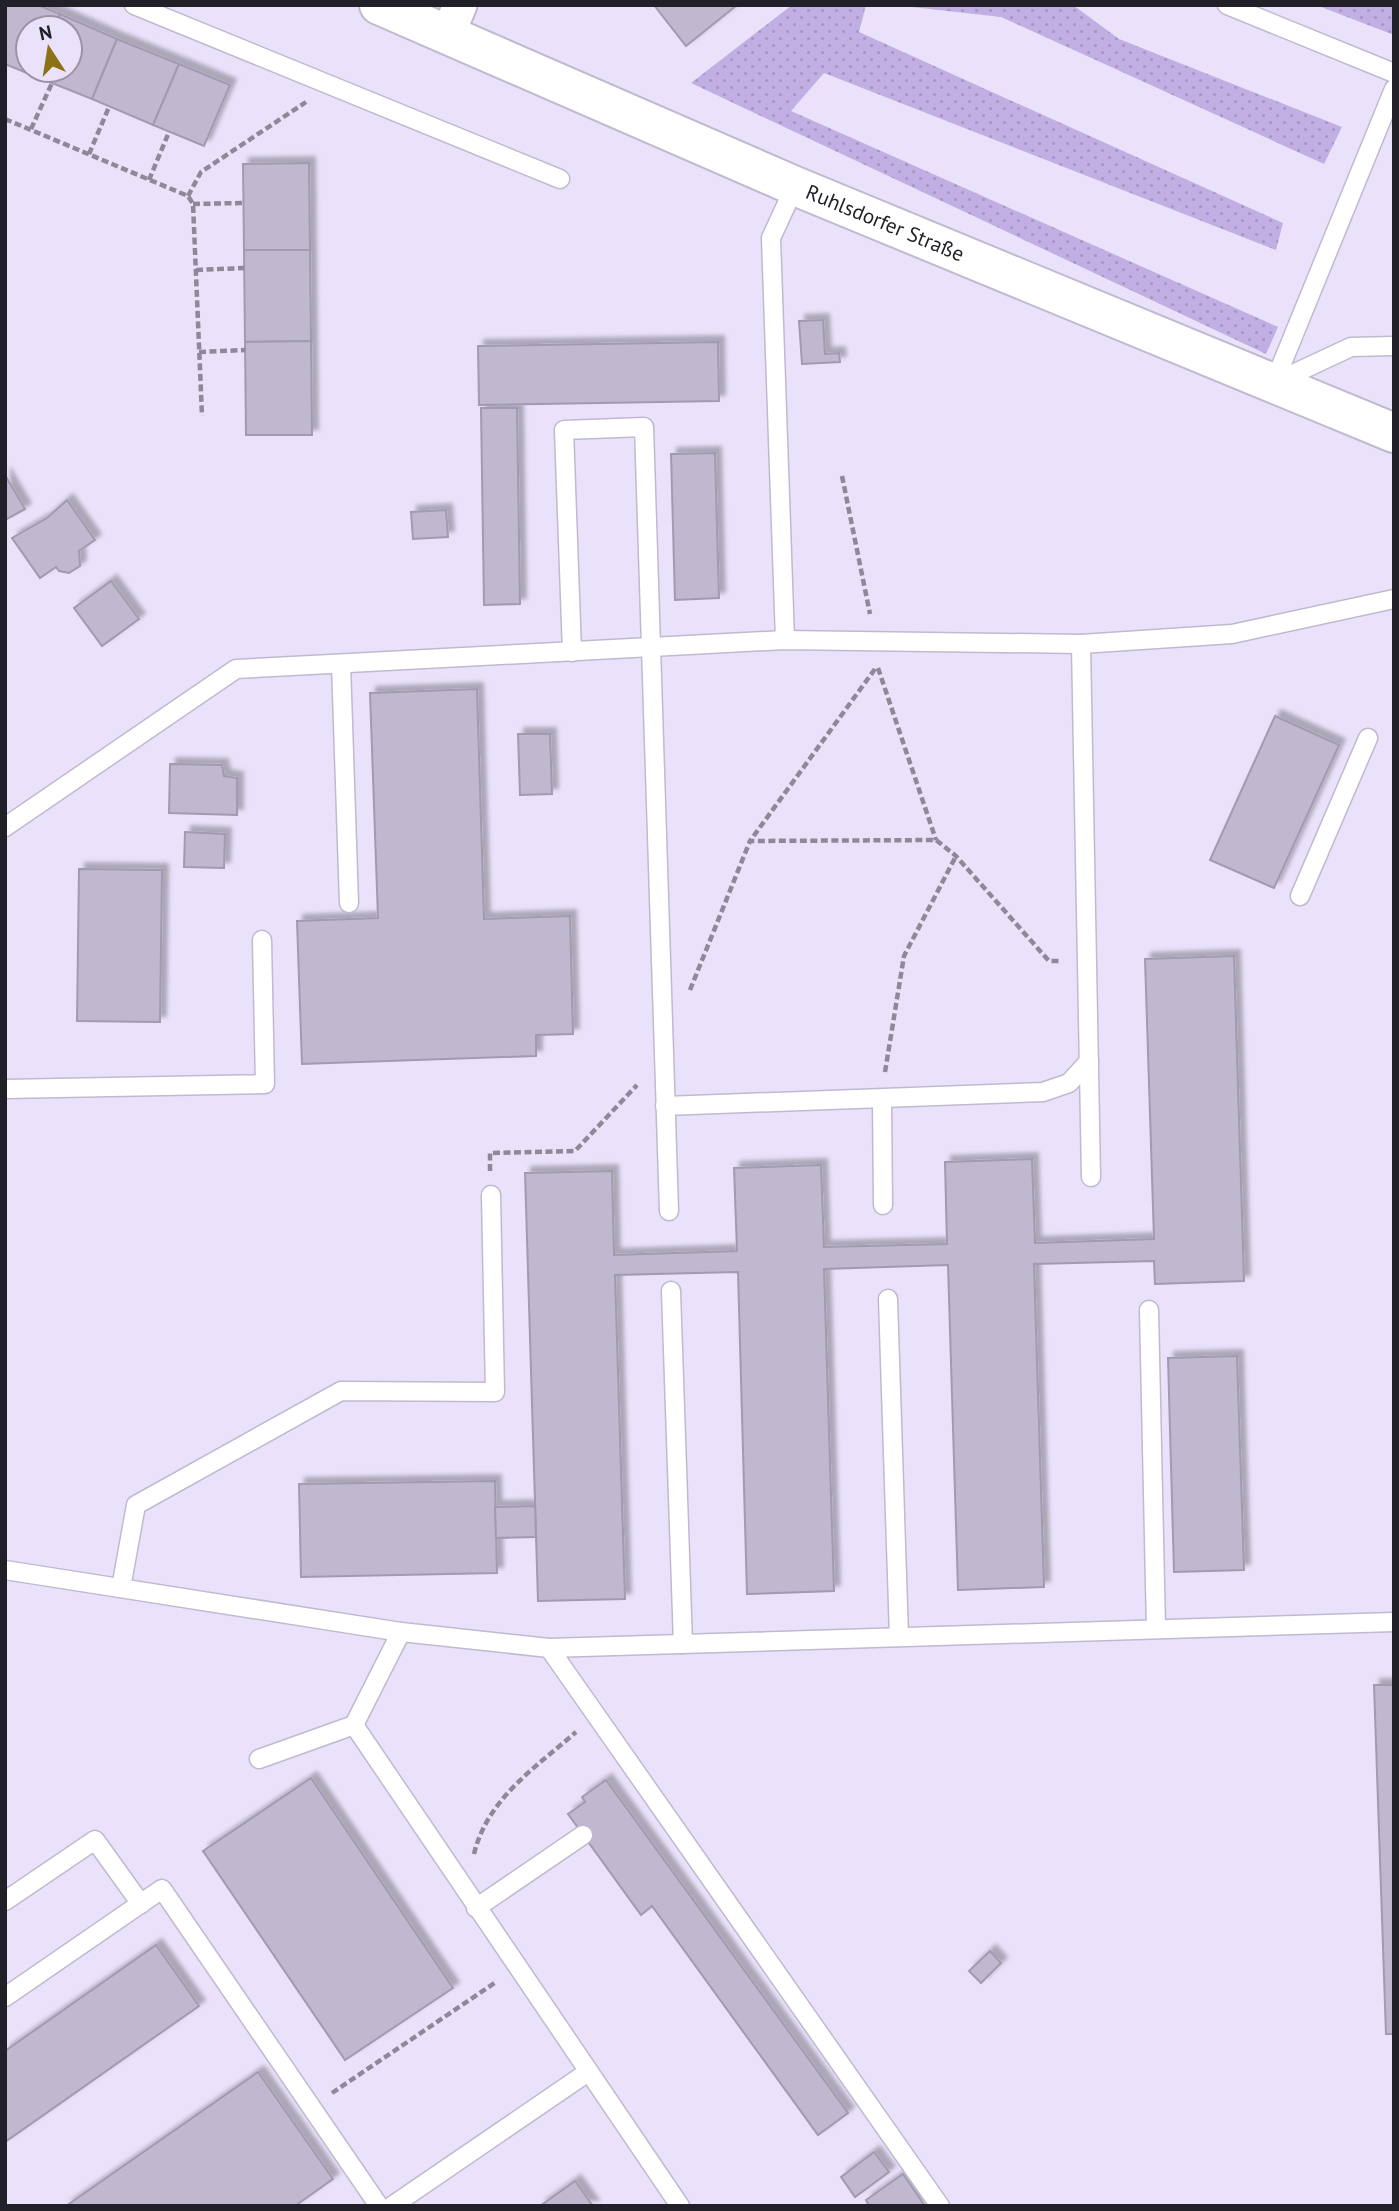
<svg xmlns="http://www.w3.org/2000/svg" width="1399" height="2211" viewBox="0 0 1399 2211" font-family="'PT Sans',sans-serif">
<defs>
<pattern id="grass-dots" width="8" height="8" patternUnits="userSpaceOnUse" patternTransform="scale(1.75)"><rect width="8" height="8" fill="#c1afe4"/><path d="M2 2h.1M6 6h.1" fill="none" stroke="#a696c4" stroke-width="1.8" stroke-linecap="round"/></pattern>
<filter id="shadow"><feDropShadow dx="6" dy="-6" stdDeviation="2" flood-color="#0004"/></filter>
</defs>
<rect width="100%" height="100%" fill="#eae2fa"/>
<g fill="url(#grass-dots)">
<path d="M792,5H866L859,32L1283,223L1276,250L824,73L791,111L1278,327L1266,354L691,83Z"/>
<path d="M894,5H1073L1119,39L1342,127L1324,164L1001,17Z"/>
<path d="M1316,5H1394V35Z"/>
</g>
<g fill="#bfb8ce" stroke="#a19ab0" stroke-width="2" filter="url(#shadow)">
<path d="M5,5H38L60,14L54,28H28V70H37L34,76L5,64Z"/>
<path d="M654,5H737L686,46Z"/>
<path d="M60,14L117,39L92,99L34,76L37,70H70V28H54Z"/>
<path d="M117,39L179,64L153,125L92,99Z"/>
<path d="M179,64L230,85L204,146L153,125Z"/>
<path d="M309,163L310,250H244L243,164Z"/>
<path d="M244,250H310L311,341L245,342Z"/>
<path d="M823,320L825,354L839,353L840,362L802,364L799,321Z"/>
<path d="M311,341L312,435H246L245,342Z"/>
<path d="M718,342L719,401L479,405L478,346Z"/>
<path d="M481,408H517L520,604L484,605Z"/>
<path d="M715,453L719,598L675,600L671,454Z"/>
<path d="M5,475L25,509L5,520Z"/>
<path d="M67,500L95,540L79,551L80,566L69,573L59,571L56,567L40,578L12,538L47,518Z"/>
<path d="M446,510L448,537L413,539L411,512Z"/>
<path d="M111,581L139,619L102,646L74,608Z"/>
<path d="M477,689L484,919L570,916L573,1034L536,1035V1056L302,1064L297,921L378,918L370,693Z"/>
<path d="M1275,716L1339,745L1274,888L1210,860Z"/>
<path d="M518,734H550L552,794L520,795Z"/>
<path d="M170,764L222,765L224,776L237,778V815L169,813Z"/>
<path d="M185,832L225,834L224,868L184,867Z"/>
<path d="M79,869L162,870L160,1022L77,1021Z"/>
<path d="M1234,956L1244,1281L1155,1284L1154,1261L1034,1264L1044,1587L958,1590L948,1265L824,1269L834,1591L747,1594L738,1272L615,1275L625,1599L538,1601L525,1173L612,1171L614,1255L737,1251L734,1168L821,1165L824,1247L947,1244L945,1162L1032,1159L1035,1243L1154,1239L1145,959Z"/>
<path d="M1237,1356L1244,1570L1174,1572L1168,1358Z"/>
<path d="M495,1481L497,1573L301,1577L299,1484Z"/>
<path d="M535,1506L536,1537L496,1538L495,1507Z"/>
<path d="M1374,1685H1394V2034H1386Z"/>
<path d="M311,1778L453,1988L345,2060L203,1851Z"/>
<path d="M606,1780L848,2113L818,2135L652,1906L641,1915L568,1814L585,1802L582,1797Z"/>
<path d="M156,1945L199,2006L5,2142V2051Z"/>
<path d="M990,1951L1001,1963L981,1983L969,1971Z"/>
<path d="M258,2072L333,2179L295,2206H66Z"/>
<path d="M874,2152L889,2172L855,2197L841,2177Z"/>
<path d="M903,2174L925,2206H869L866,2200Z"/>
<path d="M575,2181L593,2206H540Z"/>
</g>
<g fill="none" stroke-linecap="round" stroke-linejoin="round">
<g stroke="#c1b9d0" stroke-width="21">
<g id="lane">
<path d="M134,5L560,179"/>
<path d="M1227,5L1394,73"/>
<path d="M1276,382L1351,347L1394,346"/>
<path d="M1274,383L1394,89"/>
<path d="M785,640L771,238L795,186"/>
<path d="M1081,644L1091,1177"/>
<path d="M572,652L564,430L644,427L669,1211"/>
<path d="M341,664L349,903"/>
<path d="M5,827L236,669L785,640L1081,644L1232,634L1394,599"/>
<path d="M1300,896L1368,738"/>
<path d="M5,1089L265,1084L262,940"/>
<path d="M882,1099L883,1205"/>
<path d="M665,1106L1043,1092L1069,1083L1089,1061"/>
<path d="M671,1291L683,1644"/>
<path d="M888,1299L899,1637"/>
<path d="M1149,1310L1156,1629"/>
<path d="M5,1570L401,1632L549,1648L1394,1622"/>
<path d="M121,1588L136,1505L341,1391L495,1392L491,1195"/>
<path d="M549,1648L940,2206"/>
<path d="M354,1725L680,2206"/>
<path d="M259,1759L354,1725L401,1632"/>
<path d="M5,1901L95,1840L141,1904"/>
<path d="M476,1908L583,1835"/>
<path d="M5,1997L162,1889L379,2206"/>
<path d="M392,2206L588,2072"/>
</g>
</g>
<g stroke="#c1b9d0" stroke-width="37">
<path id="street" d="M448,34L460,5"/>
</g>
<g stroke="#c1b9d0" stroke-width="42">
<g id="secondary">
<path id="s1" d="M379,5L795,186L1394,433"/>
</g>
</g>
<g stroke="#8e8899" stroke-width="4.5" stroke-dasharray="7 3.5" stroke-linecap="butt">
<path d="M5,119L188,196L193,204L202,416"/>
<path d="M31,129L52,83"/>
<path d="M89,154L109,107"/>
<path d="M149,180L169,132"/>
<path d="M188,196L201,172L306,102"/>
<path d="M193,204L243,203"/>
<path d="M196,270L244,268"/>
<path d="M199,352L245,350"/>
<path d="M842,476L870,614"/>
<path d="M878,668L936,840"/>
<path d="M875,669L750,841L936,840L956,856L1049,961H1060"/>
<path d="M690,990L750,841"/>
<path d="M885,1072L904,956L956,856"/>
<path d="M490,1171V1153L575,1151L637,1085"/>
<path d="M474,1854C487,1799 536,1767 576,1732"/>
<path d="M332,2093L496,1982"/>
</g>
<use href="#lane" stroke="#fff" stroke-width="18"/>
<use href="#street" stroke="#fff" stroke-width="33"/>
<use href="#secondary" stroke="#fff" stroke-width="38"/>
</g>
<g text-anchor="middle" stroke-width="5" stroke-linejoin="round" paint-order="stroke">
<g font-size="21" fill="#211f27" stroke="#eae2fa">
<text dy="7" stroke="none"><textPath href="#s1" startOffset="551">Ruhlsdorfer Straße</textPath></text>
</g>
</g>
<rect width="1399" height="2211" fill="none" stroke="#211f27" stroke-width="14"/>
<g transform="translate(49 49) rotate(348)"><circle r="33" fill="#eae2fa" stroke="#9a94a6" stroke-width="2"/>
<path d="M0-5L12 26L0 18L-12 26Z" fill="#8d7115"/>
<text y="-10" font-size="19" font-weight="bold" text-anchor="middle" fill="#211f27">N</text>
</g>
</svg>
